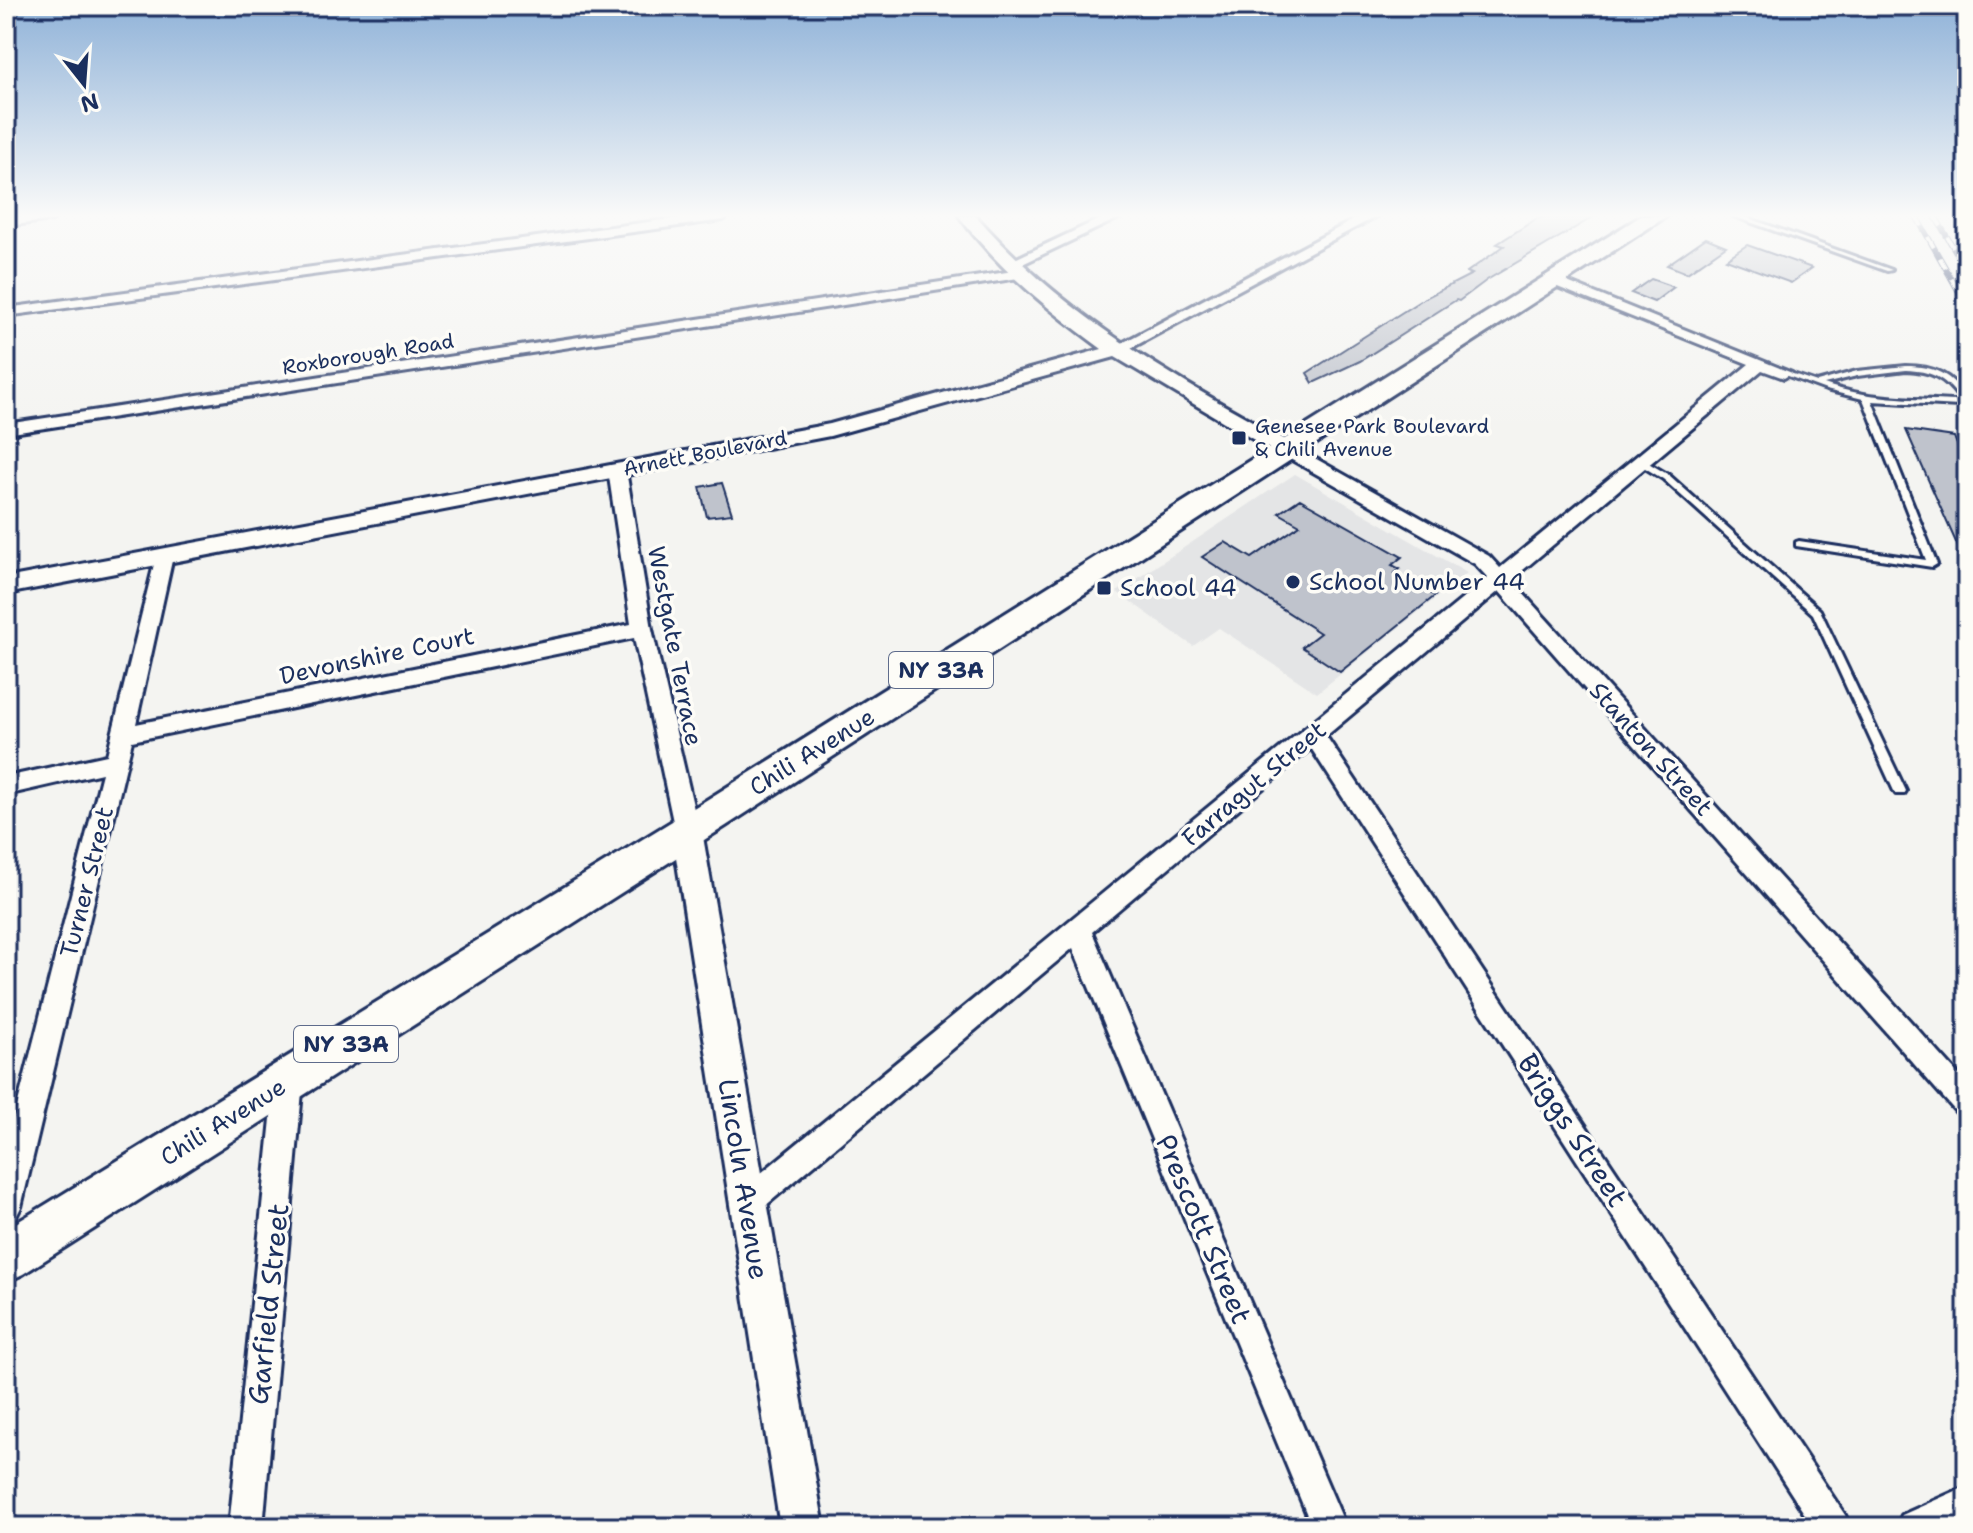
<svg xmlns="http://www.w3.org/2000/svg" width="1973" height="1533" viewBox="0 0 1973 1533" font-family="'Shantell Sans',sans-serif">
<rect width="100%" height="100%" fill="#f4f4f1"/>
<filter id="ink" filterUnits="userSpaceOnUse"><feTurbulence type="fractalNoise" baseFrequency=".0125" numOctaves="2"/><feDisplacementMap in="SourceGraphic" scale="16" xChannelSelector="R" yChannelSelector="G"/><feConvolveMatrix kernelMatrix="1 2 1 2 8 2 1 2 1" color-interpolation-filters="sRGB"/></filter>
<g filter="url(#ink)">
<path fill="#e4e5e6" d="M1295,474L1467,573L1317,693L1219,628L1193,646L1117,592Z"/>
<g fill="#bfc3cc" stroke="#1b2f5e" stroke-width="2">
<path d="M1546,216H1595L1487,280L1459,301L1456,300L1360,361L1313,383L1307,373L1423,299L1472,274L1467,272L1504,246L1497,244L1536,219Z"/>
<path d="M1706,238L1726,246L1687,273L1667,265Z"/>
<path d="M1747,245L1812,268L1791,283L1726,259Z"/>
<path d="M1651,279L1674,287L1654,302L1631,293Z"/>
<path d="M1906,430L1954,437L1958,447L1967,448V567Z"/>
<path d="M722,483L732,514L707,517L700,487Z"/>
<path d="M1300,499L1402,557L1392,565L1400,569L1395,573L1435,596L1340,672L1302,647L1320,633L1202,557L1225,542L1252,558L1300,525L1279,513Z"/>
</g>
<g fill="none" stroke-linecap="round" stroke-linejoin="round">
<g stroke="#1b2f5e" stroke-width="6">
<g id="service">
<path d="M1733,216H1743L1892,270L1887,271Z"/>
<path d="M1906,366C1934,366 1951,374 1967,398L1962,406H1959L1872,401L1937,564L1932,567L1796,546V542L1799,541L1926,560L1863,399L1826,390L1780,373L1784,371L1817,382L1857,371ZM1906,370C1930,371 1945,377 1959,398L1957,401C1911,399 1868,399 1824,384L1857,376Z"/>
<path d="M1640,458L1669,475L1820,610L1906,791L1904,794H1896L1894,791L1813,614L1663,479L1637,463L1636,461Z"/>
</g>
</g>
<g stroke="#1b2f5e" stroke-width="6">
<g id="minor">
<path d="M21,216H58L52,220L6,226V218Z"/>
<path d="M693,216H729L723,220L6,316V308Z"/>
<path d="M1106,216H1123L1014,268L1002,265Z"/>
<path d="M1361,216H1377L1120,354H1110L1107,351Z"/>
<path d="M1020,270L1025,271V277L6,434V424Z"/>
<path d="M1555,277L1792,373L1784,378L1762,370L1511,580L1967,1084V1117L1957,1113L1499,591L1326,736L1845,1515L1850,1527H1813L1311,748L1092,932L1346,1527H1312L1073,948L758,1212L748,1217L738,1212L733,1202L738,1192L1488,578L1475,564L1283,455L1281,451L1283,447H1295L1489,556L1500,568L1749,364L1550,284V278Z"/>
<path d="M617,465L626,470L652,629L699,831L695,838L687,840L679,838L675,831L634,638L132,741L21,1207L16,1217L6,1222V1150L102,773L6,795V777L107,755L157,552H171L173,556L136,724L631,624L608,470Z"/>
<path d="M289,1067L299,1071L303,1080L263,1527H229L275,1080L279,1071Z"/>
<path d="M1967,1486V1521L1953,1527H1897L1902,1515Z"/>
</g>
</g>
<g stroke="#1b2f5e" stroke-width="6">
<g id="tertiary">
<path d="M959,216H976C1067,319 1178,380 1297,446L1300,451L1297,456H1281L1115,357L830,436L6,594V578L830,424L1102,349C1049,310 998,269 959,216Z"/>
<path d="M687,819L697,823L702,831L824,1527H780L672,831L677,823Z"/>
</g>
</g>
<g stroke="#1b2f5e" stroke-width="6">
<path id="primary" d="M1641,216H1667L726,826L23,1274L6,1282V1229L700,804Z"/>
</g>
<use href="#service" fill="#fdfcf7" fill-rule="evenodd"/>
<use href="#minor" fill="#fdfcf7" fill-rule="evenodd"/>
<use href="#tertiary" fill="#fdfcf7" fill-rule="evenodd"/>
<use href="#primary" fill="#fdfcf7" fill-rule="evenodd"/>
<g stroke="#1b2f5e" stroke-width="6">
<g id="rail">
<path d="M1916,216L1967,306"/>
<path d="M1935,216L1967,271"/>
</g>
</g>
<use href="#rail" stroke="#fdfcf7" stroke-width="4" stroke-dasharray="12" stroke-linecap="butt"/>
</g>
</g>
<linearGradient id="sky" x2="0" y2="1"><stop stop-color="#8fb2d8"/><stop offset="0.5" stop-color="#fafaf9"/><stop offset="1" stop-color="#fafaf9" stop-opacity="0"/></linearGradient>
<rect width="1973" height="431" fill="url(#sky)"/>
<g fill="#1b2f5e" stroke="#fdfcf7" stroke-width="3">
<rect x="1231" y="430" width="16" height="16" rx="4"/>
<circle cx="1293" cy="582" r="8"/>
<rect x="1096" y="580" width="16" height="16" rx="4"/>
</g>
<g text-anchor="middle" stroke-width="7" stroke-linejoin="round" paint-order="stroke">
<g font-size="20" fill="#1b2f5e" stroke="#fdfcf7">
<text transform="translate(368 354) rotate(-9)" y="7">Roxborough Road</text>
<text transform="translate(705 453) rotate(-11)" y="7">Arnett Boulevard</text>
</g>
<g font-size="20" fill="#1b2f5e" stroke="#fdfcf7" text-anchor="start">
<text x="1255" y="433">Genesee Park Boulevard<tspan x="1255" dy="23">&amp; Chili Avenue</tspan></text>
</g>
<g fill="#fdfcf7" stroke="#5f6c8c" stroke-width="2">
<rect x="889" y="652" width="104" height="36" rx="6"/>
<rect x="294" y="1026" width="104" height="36" rx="6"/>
</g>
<g font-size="22" font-weight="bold" fill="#1b2f5e">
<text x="941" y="678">NY 33A</text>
<text x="346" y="1052">NY 33A</text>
</g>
<g font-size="24" fill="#1b2f5e" stroke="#fdfcf7" text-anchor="start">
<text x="1309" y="590">School Number 44</text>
<text x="1120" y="596">School 44</text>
</g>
<g font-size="24" fill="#1b2f5e" stroke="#fdfcf7">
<text transform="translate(675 646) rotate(79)" y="8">Westgate Terrace</text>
<text transform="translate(377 656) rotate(-12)" y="8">Devonshire Court</text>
<text transform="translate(1651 749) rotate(48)" y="8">Stanton Street</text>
<text transform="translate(812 752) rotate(-32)" y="8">Chili Avenue</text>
<text transform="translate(1254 784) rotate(-40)" y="8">Farragut Street</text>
<text transform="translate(87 882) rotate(-76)" y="8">Turner Street</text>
<text transform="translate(223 1122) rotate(-32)" y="8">Chili Avenue</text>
</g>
<g font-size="28" fill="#1b2f5e" stroke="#fdfcf7">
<text transform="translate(1573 1130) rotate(57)" y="10">Briggs Street</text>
<text transform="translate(744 1179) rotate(81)" y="10">Lincoln Avenue</text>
<text transform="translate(1204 1229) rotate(67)" y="10">Prescott Street</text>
<text transform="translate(268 1304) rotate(-84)" y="10">Garfield Street</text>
</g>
</g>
<rect width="1973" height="1533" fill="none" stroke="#fdfcf7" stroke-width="32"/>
<rect x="16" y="16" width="1941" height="1501" fill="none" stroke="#1b2f5e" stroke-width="3" filter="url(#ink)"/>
<g transform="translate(84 84) rotate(163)" stroke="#fdfcf7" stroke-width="6" paint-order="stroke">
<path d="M0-6L14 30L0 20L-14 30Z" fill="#1b2f5e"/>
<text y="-12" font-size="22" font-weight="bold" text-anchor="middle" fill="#1b2f5e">N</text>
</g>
</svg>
